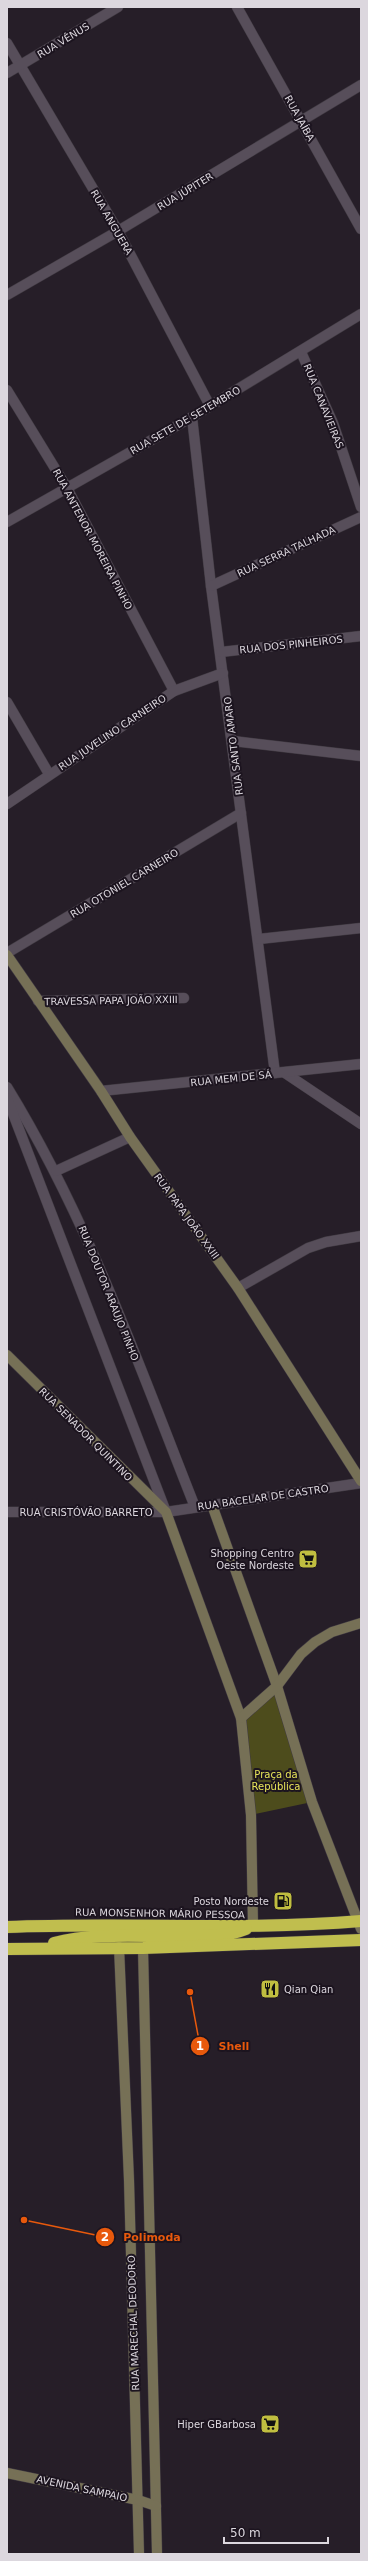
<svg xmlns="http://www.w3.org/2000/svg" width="368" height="2561" viewBox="0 0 368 2561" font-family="'DejaVu Sans',sans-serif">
<rect width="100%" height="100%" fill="#261e28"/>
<path fill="#4d4c1c" d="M277,1686L312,1802L251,1815L241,1718Z"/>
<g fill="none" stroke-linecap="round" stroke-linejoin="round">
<g stroke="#403a42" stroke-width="11">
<g id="street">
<path d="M237,7L361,229"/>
<path d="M7,43L118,231L210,406"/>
<path d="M7,73L118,7"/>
<path d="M7,295L118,231L361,85"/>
<path d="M301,352L333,423L361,507"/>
<path d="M7,390L67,488L174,691"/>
<path d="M192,417L211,586L275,1073"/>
<path d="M7,522L192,417L361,314"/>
<path d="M211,586L361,517"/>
<path d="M221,652L361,636"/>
<path d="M7,702L49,774"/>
<path d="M233,741L361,756"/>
<path d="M7,804L174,691L223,673"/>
<path d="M259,939L361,928"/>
<path d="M7,953L241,813"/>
<path d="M38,1001L184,998"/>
<path d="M285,1073L361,1124"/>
<path d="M7,1087C88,1219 138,1363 195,1507"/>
<path d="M101,1091L361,1064"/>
<path d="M7,1098L166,1512"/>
<path d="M56,1171L130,1137"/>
<path d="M238,1288L308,1248L326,1242L361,1236"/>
<path d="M7,1512H166L361,1483"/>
</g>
</g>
<g stroke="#403a42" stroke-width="11">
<g id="secondary">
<path d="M7,955L101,1091L130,1137L238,1288L361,1481"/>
<path d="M7,1355L166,1512L241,1718L251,1815L253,1926"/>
<path d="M212,1505L277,1686L312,1802L361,1929"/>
<path d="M241,1718L277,1686L301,1654L315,1642L332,1632L361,1623"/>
<path d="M119,1947L129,2180L139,2554"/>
<path d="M143,1948L157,2554"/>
<path d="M7,2473L138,2500L156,2506"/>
</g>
</g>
<g stroke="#403a42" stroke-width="13">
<g id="highway">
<path d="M7,1927C125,1922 243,1931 361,1921"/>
<path d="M54,1943C95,1932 142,1937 185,1936C206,1936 226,1937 246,1929"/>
<path d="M7,1949L143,1948L361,1940"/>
</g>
</g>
<use href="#street" stroke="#574e5a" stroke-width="10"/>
<use href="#secondary" stroke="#767056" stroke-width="10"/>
<use href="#highway" stroke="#c0be4e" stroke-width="12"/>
</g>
<defs>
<g id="supermarket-square" transform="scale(1)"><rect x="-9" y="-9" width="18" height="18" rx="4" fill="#c0be40" stroke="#1c141f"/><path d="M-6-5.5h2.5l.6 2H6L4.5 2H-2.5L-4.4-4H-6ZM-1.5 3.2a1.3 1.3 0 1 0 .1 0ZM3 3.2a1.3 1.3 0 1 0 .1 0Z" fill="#111"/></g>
<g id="fuel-square" transform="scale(1)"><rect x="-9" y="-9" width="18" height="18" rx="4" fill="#c0be40" stroke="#1c141f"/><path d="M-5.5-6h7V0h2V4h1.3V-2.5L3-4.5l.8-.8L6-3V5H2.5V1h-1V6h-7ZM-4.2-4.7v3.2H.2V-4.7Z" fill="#111"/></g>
<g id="restaurant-square" transform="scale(1)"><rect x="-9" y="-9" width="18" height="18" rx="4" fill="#c0be40" stroke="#1c141f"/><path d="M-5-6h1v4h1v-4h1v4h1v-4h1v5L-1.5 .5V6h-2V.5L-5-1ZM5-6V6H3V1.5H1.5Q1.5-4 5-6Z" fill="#111"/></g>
</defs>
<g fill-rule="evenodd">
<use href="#supermarket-square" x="308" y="1559"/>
<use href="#fuel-square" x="283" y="1901"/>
<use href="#restaurant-square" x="270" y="1989"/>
<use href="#supermarket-square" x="270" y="2424"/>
</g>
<g text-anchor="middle" stroke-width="4" stroke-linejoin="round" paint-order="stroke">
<g font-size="10" fill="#dcd7de" stroke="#1c141f">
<text transform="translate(63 40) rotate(-31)" y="4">RUA VÊNUS</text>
<text transform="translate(300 118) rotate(61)" y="4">RUA JAÍBA</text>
<text transform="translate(185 191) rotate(-31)" y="4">RUA JÚPITER</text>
<text transform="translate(112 222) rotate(60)" y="4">RUA ANGUERA</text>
<text transform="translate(324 406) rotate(68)" y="4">RUA CANAVIEIRAS</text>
<text transform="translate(185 420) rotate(-30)" y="4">RUA SETE DE SETEMBRO</text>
<text transform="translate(93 539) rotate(62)" y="4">RUA ANTENOR MOREIRA PINHO</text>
<text transform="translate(286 551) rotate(-25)" y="4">RUA SERRA TALHADA</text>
<text transform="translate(291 644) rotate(-6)" y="4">RUA DOS PINHEIROS</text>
<text transform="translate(112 732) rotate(-34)" y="4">RUA JUVELINO CARNEIRO</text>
<text transform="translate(233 746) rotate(-97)" y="4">RUA SANTO AMARO</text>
<text transform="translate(124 883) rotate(-31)" y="4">RUA OTONIEL CARNEIRO</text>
<text transform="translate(111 1000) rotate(-1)" y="4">TRAVESSA PAPA JOÃO XXIII</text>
<text transform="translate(231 1078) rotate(-6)" y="4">RUA MEM DE SÁ</text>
<text transform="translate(187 1216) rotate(54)" y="4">RUA PAPA JOÃO XXIII</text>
<text transform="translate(109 1293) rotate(68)" y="4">RUA DOUTOR ARAUJO PINHO</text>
<text transform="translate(86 1434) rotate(45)" y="4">RUA SENADOR QUINTINO</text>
<text transform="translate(263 1497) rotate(-8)" y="4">RUA BACELAR DE CASTRO</text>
<text x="86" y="1516">RUA CRISTÓVÃO BARRETO</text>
<text transform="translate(160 1913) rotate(1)" y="4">RUA MONSENHOR MÁRIO PESSOA</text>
<text transform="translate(133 2323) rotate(-92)" y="4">RUA MARECHAL DEODORO</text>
<text transform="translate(82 2488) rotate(12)" y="4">AVENIDA SAMPAIO</text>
</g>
<g font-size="10" fill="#dcd7de" stroke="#1c141f" text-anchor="end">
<text x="294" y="1557">Shopping Centro<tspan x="294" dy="12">Oeste Nordeste</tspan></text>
<text x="269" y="1905">Posto Nordeste</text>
<text x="284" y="1993" text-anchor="start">Qian Qian</text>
<text x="256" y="2428">Hiper GBarbosa</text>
</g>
<g font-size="10" fill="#e8e559" stroke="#1c141f">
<text x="276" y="1778">Praça da<tspan x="276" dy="12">República</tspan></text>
</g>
</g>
<path fill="none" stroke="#e8590c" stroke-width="1.5" d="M190 1992L200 2046M24 2220L105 2237"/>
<g fill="#e8590c" stroke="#1c141f" stroke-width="1.5">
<circle cx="190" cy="1992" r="4"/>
<circle cx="24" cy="2220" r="4"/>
<circle cx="200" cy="2046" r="10"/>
<circle cx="105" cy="2237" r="10"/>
</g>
<g font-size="12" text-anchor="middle" font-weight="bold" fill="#fff">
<text x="200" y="2050">1</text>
<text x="105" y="2241">2</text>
</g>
<g font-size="11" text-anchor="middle" font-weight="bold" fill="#e8590c" stroke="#1c141f" stroke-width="4" stroke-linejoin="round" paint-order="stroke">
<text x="234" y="2050">Shell</text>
<text x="152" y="2241">Polimoda</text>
</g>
<rect width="368" height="2561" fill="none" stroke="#dcd7de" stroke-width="16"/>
<path d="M224 2537v6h104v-6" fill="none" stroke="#dcd7de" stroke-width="2"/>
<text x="230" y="2537" font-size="12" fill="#dcd7de" stroke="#1c141f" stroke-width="3" paint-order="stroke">50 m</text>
</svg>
